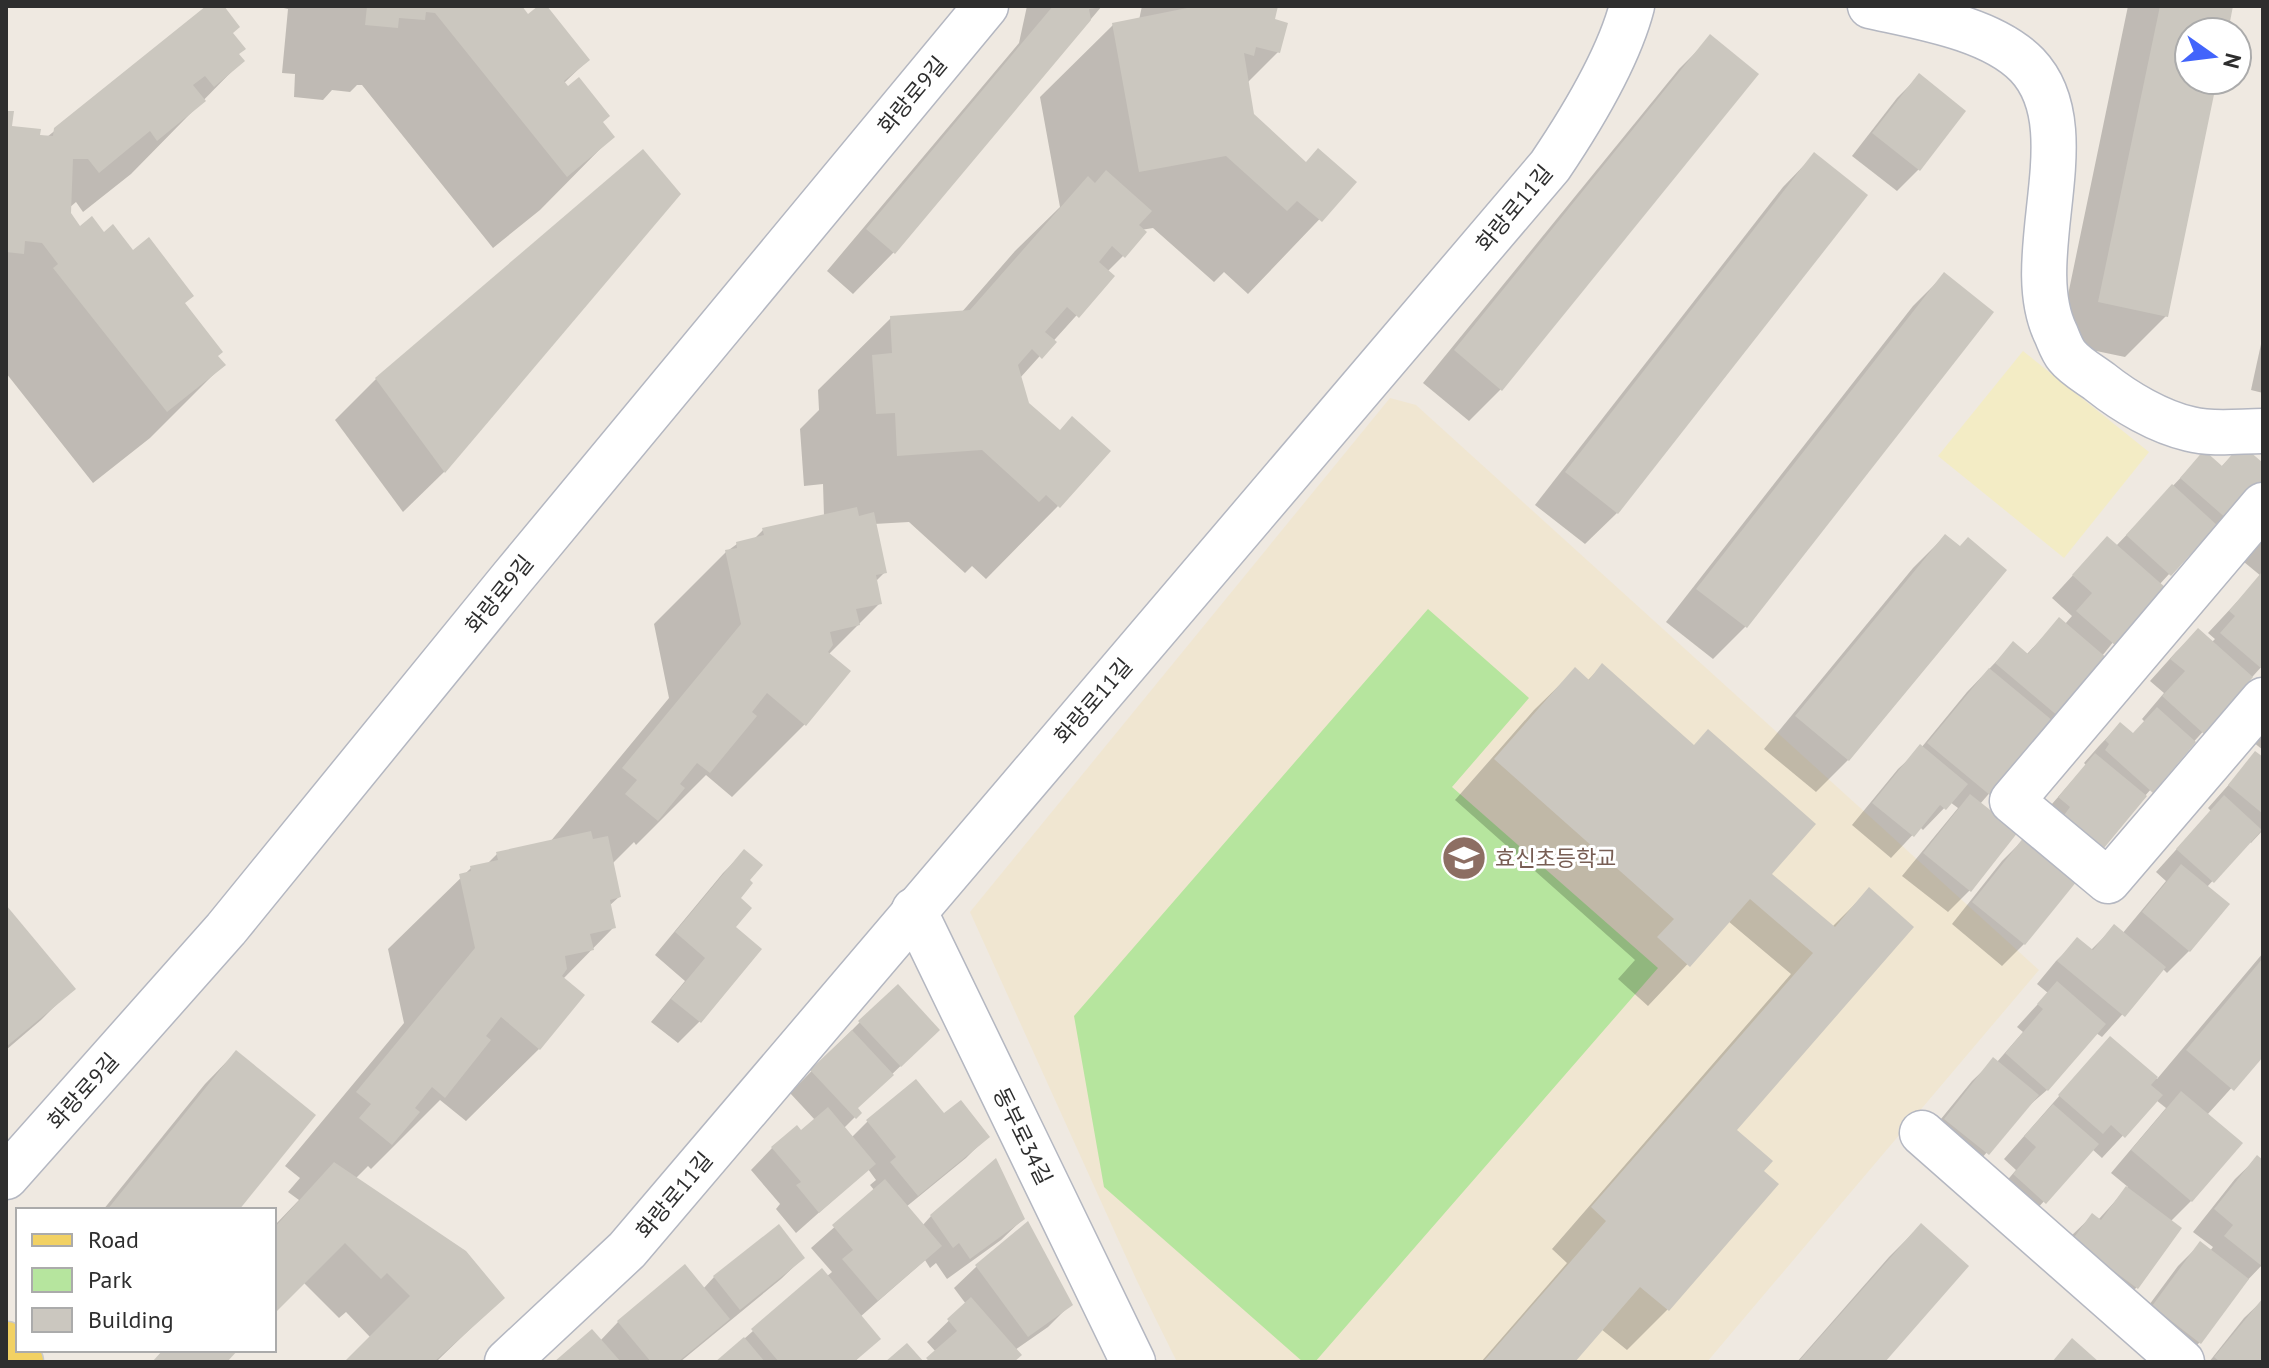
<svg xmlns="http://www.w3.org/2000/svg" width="2269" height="1368" viewBox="0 0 2269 1368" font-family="'PT Sans','Noto Sans KR',sans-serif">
<rect width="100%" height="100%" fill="#efe9e1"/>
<path fill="#f0e6d1" d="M1390,398L1416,405L2039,970L1707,1362H1177L1137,1281L970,912Z"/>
<path fill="#b6e59e" d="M1428,609L1529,698L1452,787L1658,968L1315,1362H1303L1104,1187L1074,1016Z"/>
<path fill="#f3ecc5" d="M2023,351L2149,452L2064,558L1938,456Z"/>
<g fill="#0003">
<path d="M209,6H222L237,55L242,61L131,174L83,212L76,202L69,208V214L80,228L103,234L133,252L183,304L223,365L150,438L93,483L6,373V113L10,128L47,137Z"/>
<path d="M275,6H520L528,17L545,6L588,60L563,84L612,137L540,210L493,248L362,85H357L350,92L332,90L323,100L294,97L295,74L282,73L288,9Z"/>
<path d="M1027,6H1102L893,253L853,294L827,271L1019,43Z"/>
<path d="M1142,6H1276L1273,21L1278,52L1247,83L1252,115L1305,164L1355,182L1248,294L1224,272L1214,282L1153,228L1141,230L1123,256L1107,272L1112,276L1020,378L1058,506L986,579L972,566L965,573L909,522L874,524L885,572L875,582L880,603L828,655L805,724L732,797L706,775L636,845L634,842L612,864L619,897L609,906L614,927L563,979L539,1049L466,1121L440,1100L371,1169L368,1166L355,1179L502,1298L436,1362H347L371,1338L346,1312L339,1318L303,1282L274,1311V1226L299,1200L288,1192L300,1178L285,1166L404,1023L388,949L471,868L487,864L497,854L550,842L669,698L654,624L726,552L737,544L753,540L763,530L824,516L823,484L804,486L800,429L819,410L818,390L891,318L961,313L1015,251L1060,207L1040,97L1113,25L1139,20Z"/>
<path d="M2128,6H2231L2226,32H2189V80H2215L2166,316L2125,357L2058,343Z"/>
<path d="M1711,37L1501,389L1469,421L1423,383L1679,69Z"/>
<path d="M1919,76V169L1897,191L1852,156L1897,98Z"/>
<path d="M1814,155L1617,513L1585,544L1535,505L1783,187Z"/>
<path d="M678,194L444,472L403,512L335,420L376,379Z"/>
<path d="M1945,274L1991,312L1745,627L1713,659L1666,622L1913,306Z"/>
<path d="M2263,335V393L2251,390Z"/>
<path d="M2241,447L2263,466V477L2204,541L2202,538L2159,585L2102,656L2106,659L1980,804L1970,890L1948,912L1902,876L1958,808L1950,802L1923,830L1920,827L1891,858L1852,825L1898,769L1921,748L1967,692L2013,644L2026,655L2059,620L2065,624L2072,616L2052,598L2107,538L2116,546L2205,452L2221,467Z"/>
<path d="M1945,536L1848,760L1816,792L1764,749L1913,568Z"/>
<path d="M2263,539V665L2134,808L2038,820L2086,765L2084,763L2099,746L2120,724L2132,735L2145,722L2142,719L2164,693L2150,681L2176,652L2198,631L2211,643L2215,639L2208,633L2261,576L2244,562Z"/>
<path d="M1602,666L1770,874L1832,927L1869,890L1734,1130L1761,1171L1776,1184L1667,1310L1627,1350L1601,1329L1572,1362H1481L1567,1263L1552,1249L1791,974L1728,921L1648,1006L1618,979L1635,960L1455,800L1534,710L1575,670L1587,681Z"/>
<path d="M2263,730V750L2253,742Z"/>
<path d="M2256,754L2263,760V830L2251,843L2249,841L2207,887L2189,951L2167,973L2163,969L2102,1037L2096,1033L2047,1090L2024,1110L1966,1176L1923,1141L1972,1081L1994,1060L1997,1062L2023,1032L2017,1027L2048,993L2037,984L2056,961L2078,940L2091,950L2114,927L2122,934L2166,881L2156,872L2211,811L2208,808Z"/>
<path d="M2024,839L2075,881L2024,944L2002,966L1952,924L2002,861Z"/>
<path d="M744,852L747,881L738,899L734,928L760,949L699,1022L678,1043L651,1022L685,981L655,955L723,873Z"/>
<path d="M6,908L73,988L41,1020L6,1050Z"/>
<path d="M2263,953V1053L2207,1115L2191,1201L2170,1222L2136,1288L2115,1309L2070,1237L2092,1216L2098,1220L2128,1187L2111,1173L2166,1108L2156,1100L2102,1158L2092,1149L2023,1224L1993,1197L2016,1170L2004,1159L2110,1038L2157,1079Z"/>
<path d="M860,1022L915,1052L856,1109L859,1113L843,1129L851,1138L868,1121L944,1116L987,1137L966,1158L906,1207L922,1226L931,1216L1023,1219L1001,1240L947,1279L936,1263L930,1268L925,1260L860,1317L878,1339L854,1362H718L821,1271L826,1277L832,1272L811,1248L875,1191L870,1185L876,1180L868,1169L796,1233L776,1209L780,1204L751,1170L772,1148L801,1133L815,1120L790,1093Z"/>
<path d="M236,1052V1210H103L205,1084Z"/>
<path d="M2257,1158L2263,1163V1264L2242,1286L2200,1342L2180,1362L2132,1328L2178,1266L2200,1244L2210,1251L2213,1247L2193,1232L2235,1179Z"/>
<path d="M1027,1225L1070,1305L1048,1327L1015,1350L1012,1362H925L936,1352L927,1342L966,1304L954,1288L976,1267Z"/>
<path d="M1921,1225L1882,1362H1797L1889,1257Z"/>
<path d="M803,1258L781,1279L680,1362H557L600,1341L618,1322L703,1289L714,1277Z"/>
<path d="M2263,1300V1362H2209L2244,1318Z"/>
</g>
<g fill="#cbc7bf">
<path d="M206,6H224L240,27L233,33L246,49L239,54L245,61L214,87L205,76L193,85L206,101L157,141L150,131L99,173L88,159H73L71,213L80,226L92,216L104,232L113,224L133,250L149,237L194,296L185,303L223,352L218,356L226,365L167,412L53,268L58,264L42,243L25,241L24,254L6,252V111H14L12,126L41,129L40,135L53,136L54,128Z"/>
<path d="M367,6H522L528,14L538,6H547L590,60L564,81L568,86L579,77L610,116L603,122L615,137L567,177L435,13L426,12L425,20L399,18L398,28L365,25Z"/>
<path d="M1053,6L1096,8L1089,9L1091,20L895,254L866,229Z"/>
<path d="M1197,6H1278L1275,19L1288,23L1280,53L1256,47L1254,56L1244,53L1254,114L1306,162L1318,148L1357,182L1322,222L1297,201L1287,211L1226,156L1139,172L1112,23Z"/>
<path d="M2160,6H2233L2228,32H2189V80H2217L2168,317L2098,302Z"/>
<path d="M1710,34L1759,74L1502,391L1454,350Z"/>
<path d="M1919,73L1966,111L1920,171L1872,133Z"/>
<path d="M643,149L681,194L445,473L375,378Z"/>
<path d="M1814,152L1868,195L1618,514L1565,472Z"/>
<path d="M1106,170L1152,211L1139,225L1147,232L1125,258L1112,246L1099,262L1115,276L1079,318L1067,307L1045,332L1057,342L1042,359L1032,349L1018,365L1029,403L1060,430L1072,416L1111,451L1060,508L1046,495L1039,502L982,450L897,456L895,413L876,414L872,355L892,353L890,316L970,310L1088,176L1095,183Z"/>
<path d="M1944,272L1994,312L1747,628L1696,589Z"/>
<path d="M2241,444L2263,463V480L2228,520L2180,478L2204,450L2222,466Z"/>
<path d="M2172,484L2217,525L2171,576L2126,535Z"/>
<path d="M857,507L859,516L874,512L887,573L876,575L882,604L856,609L860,625L830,632L833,645L828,652L851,671L806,726L767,693L752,712L757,716L710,773L697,763L680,784L685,788L658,821L625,794L637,780L622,768L741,624L725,550L737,548L736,542L764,535L762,528Z"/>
<path d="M1945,534L1960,546L1968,537L2007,570L1849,761L1795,716Z"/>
<path d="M2107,536L2166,588L2116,646L2076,611L2092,593L2072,575Z"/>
<path d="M2261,573L2263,575L2262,669L2220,633L2235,616L2229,611Z"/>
<path d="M2059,617L2108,659L2059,717L1995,663L2013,641L2028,654Z"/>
<path d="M2198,628L2253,677L2204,734L2162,696L2185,671L2170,659Z"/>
<path d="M1602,663L1694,745L1708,729L1816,824L1772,874L1835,927L1869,887L1914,927L1737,1130L1773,1161L1764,1171L1779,1184L1669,1311L1640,1287L1575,1362H1483L1606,1221L1591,1207L1813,953L1750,899L1690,967L1657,937L1674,919L1494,759L1575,667L1589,680Z"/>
<path d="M1989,668L2053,721L1991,796L1927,743Z"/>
<path d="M2157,707L2196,742L2153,793L2105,750L2109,744L2105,740L2120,722L2133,733Z"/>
<path d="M1920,744L1968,784L1946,810L1940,805L1914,837L1872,803Z"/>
<path d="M2255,751L2263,757V814L2228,785Z"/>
<path d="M2095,753L2147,796L2099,854L2059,822L2070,807L2058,797Z"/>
<path d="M1970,794L2018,832L1971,892L1923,853Z"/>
<path d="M2224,795L2262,830L2214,883L2176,849Z"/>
<path d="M591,831L593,839L608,836L621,897L610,900L616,928L590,934L594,950L565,956L567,969L562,976L585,995L540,1050L501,1017L486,1036L491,1040L445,1098L432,1087L415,1108L420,1112L392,1145L359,1118L371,1104L356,1092L475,948L459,874L471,871L470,866L498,860L496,852Z"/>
<path d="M2024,837L2077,881L2025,945L1972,902Z"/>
<path d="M744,849L763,865L750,880L753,883L741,898L752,908L736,927L762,949L701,1023L671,999L705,958L675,932Z"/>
<path d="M2181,864L2230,904L2190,952L2142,912Z"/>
<path d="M6,905L76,989L6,1047Z"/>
<path d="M2114,924L2166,967L2125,1017L2057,961L2077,937L2093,950Z"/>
<path d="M2263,958V1057L2234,1091L2186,1050Z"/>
<path d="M2057,981L2106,1024L2048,1091L2005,1053L2043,1009L2037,1004Z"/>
<path d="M898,984L940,1030L901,1067L858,1021Z"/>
<path d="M852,1030L894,1075L858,1108L862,1113L856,1119L810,1070Z"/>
<path d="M2110,1036L2158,1077L2151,1085L2163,1095L2125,1138L2111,1125L2103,1134L2058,1095Z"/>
<path d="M236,1050L316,1115L239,1210H107Z"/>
<path d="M1993,1057L2039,1095L1989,1155L1944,1119Z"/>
<path d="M916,1079L944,1113L961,1100L990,1137L918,1196L890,1162L896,1157L866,1120Z"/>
<path d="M2181,1091L2243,1143L2192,1202L2131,1150Z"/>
<path d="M2053,1104L2099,1144L2046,1204L2013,1174L2036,1147L2024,1136Z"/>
<path d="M828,1107L876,1164L819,1213L796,1185L801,1182L771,1147L797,1125L801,1130Z"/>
<path d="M2257,1155L2263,1160V1267L2224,1236L2233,1225L2214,1209Z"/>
<path d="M996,1158L1025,1219L970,1259L959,1243L953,1248L930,1215Z"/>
<path d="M334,1162L466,1251L505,1298L434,1362H344L410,1296L387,1273L381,1279L345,1243L274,1314V1228Z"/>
<path d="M885,1179L942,1246L878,1301L842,1259L853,1250L832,1225Z"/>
<path d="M2126,1186L2182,1228L2138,1289L2072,1240L2092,1213L2101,1220Z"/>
<path d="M1028,1221L1073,1305L1028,1337L975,1265Z"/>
<path d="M1921,1223L1969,1266L1885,1362H1798Z"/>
<path d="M779,1224L805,1258L740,1310L713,1276Z"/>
<path d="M2200,1241L2249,1279L2201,1344L2152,1306Z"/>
<path d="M685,1264L730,1319L678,1362H651L617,1321Z"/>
<path d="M822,1268L881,1339L854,1362H779L751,1329Z"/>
<path d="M971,1297L1022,1355L1014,1362H930L926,1358L957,1331L947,1319Z"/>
<path d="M2263,1298V1362H2220L2214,1357Z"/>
<path d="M592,1329L621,1362H554Z"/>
<path d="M744,1337L765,1362H715Z"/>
<path d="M2072,1338L2099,1362H2052Z"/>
<path d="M907,1343L924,1362H885Z"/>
<path d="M163,1350H238L227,1362H152Z"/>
</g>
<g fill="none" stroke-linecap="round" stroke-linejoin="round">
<g stroke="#b4b7c1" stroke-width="47">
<g id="minor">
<path d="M1870,6C1919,17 1991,28 2027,65C2089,130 2018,257 2056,334C2059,341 2062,350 2067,356C2075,366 2089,374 2100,382C2125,402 2159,422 2190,429C2212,435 2240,431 2263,431"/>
<path d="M2263,505L2012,801L2108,881L2263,700"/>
<path d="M914,910L1133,1362"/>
<path d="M1922,1133L2182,1362"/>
<path d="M6,1177L226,929L512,578L986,6"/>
<path d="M507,1362L627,1250L1550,166C1581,120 1618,60 1632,6"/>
</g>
</g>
<g stroke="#c9c9c9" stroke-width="47">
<path id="major" d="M6,1344L21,1362"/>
</g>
<use href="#minor" stroke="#fff" stroke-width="44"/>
<use href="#major" stroke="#f2d163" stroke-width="44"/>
</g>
<defs>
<g id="school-disc" transform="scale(2.3)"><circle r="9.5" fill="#8d6e63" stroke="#fff"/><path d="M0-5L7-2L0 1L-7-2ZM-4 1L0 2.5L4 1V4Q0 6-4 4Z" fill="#fff"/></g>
</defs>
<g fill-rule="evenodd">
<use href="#school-disc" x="1464" y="858"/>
</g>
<g text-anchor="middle" stroke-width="6" stroke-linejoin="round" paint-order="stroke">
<g font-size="22" fill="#2e2e2e" stroke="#fff">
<text transform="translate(912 95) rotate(-50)" y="8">화랑로9길</text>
<text transform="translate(1514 208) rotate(-50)" y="8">화랑로11길</text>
<text transform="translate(499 594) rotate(-51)" y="8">화랑로9길</text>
<text transform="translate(1093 701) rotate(-49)" y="8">화랑로11길</text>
<text transform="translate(83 1091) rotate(-48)" y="8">화랑로9길</text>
<text transform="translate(1023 1136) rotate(64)" y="8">동부로34길</text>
<text transform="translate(674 1195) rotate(-50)" y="8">화랑로11길</text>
</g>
<g font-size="22" fill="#785e54" stroke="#fff" text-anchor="start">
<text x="1495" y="866">효신초등학교</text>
</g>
</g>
<rect width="2269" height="1368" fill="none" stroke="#2e2e2e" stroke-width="16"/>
<rect x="16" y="1208" width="260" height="144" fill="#ffffff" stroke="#ababab" stroke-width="2"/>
<rect x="32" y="1234" width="40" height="12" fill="#f2d163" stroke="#ababab" stroke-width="2"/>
<text x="88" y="1248" font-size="24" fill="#2e2e2e">Road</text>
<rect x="32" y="1268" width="40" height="24" fill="#b6e59e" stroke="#ababab" stroke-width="2"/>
<text x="88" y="1288" font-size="24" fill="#2e2e2e">Park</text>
<rect x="32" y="1308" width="40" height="24" fill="#cbc7bf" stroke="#ababab" stroke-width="2"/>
<text x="88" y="1328" font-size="24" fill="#2e2e2e">Building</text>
<g transform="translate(2213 56) rotate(104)"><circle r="38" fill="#ffffff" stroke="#ababab" stroke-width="2"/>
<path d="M0-6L14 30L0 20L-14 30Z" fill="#4264fb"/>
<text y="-12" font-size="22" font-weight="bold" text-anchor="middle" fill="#2e2e2e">N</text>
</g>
</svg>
